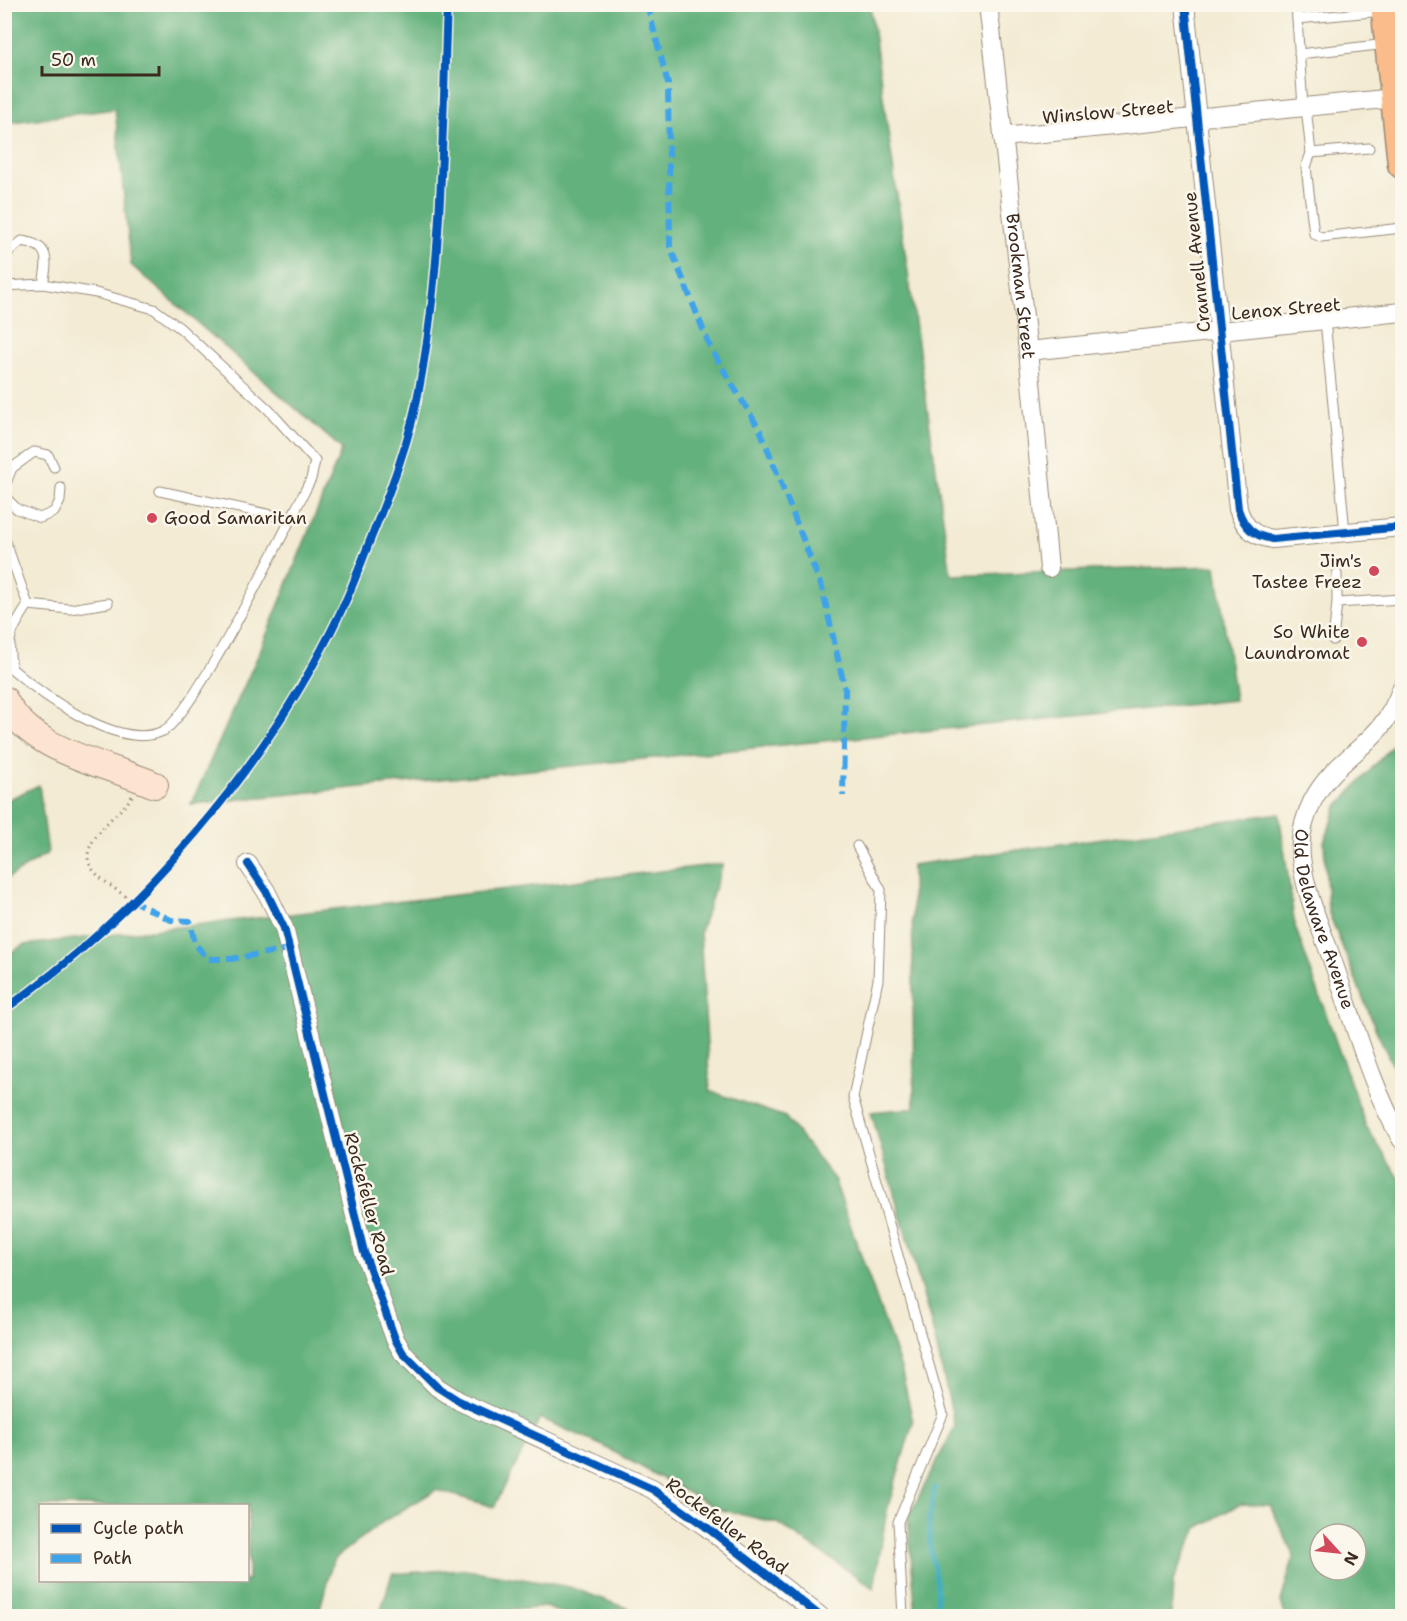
<svg xmlns="http://www.w3.org/2000/svg" width="1407" height="1621" viewBox="0 0 1407 1621" font-family="'Shantell Sans',sans-serif">
<rect width="100%" height="100%" fill="#fbf7ec"/>
<filter id="ink" filterUnits="userSpaceOnUse"><feTurbulence type="fractalNoise" baseFrequency=".0167" numOctaves="2"/><feDisplacementMap in="SourceGraphic" scale="12" xChannelSelector="R" yChannelSelector="G"/><feConvolveMatrix kernelMatrix="1 2 1 2 8 2 1 2 1" color-interpolation-filters="sRGB"/></filter>
<filter id="wash" filterUnits="userSpaceOnUse"><feTurbulence type="fractalNoise" baseFrequency=".008" numOctaves="4" result="noise"/><feDisplacementMap in="SourceGraphic" scale="24" xChannelSelector="R" yChannelSelector="G"/><feGaussianBlur stdDeviation="1.35" result="paint"/><feColorMatrix in="noise" values="0 0 0 0 0 0 0 0 0 0 0 0 0 0 0 0 0 1.4 0 .05"/><feComposite in="paint" operator="in"/></filter>
<g filter="url(#wash)">
<rect width="100%" height="100%" fill="#f3ebd3"/>
<g fill="#63b17b" stroke="#4f6e4c" stroke-width="1.5" fill-rule="evenodd">
<path d="M745,4L746,8L774,4L870,5L951,575L1216,566L1235,700L191,804L260,651L342,449L131,265L115,109L5,123L4,5Z"/>
<path d="M1402,729V1085L1376,1030L1328,911L1324,842L1337,807L1393,745Z"/>
<path d="M39,785L48,853L5,880V801Z"/>
<path d="M1279,813L1295,926L1366,1127L1402,1182V1616H1285L1281,1601L1294,1556L1270,1505L1240,1504L1197,1528L1173,1581L1171,1616H916L908,1518L955,1426L931,1323L871,1112L914,1108L912,865ZM1320,1534H1356V1570H1320Z"/>
<path d="M723,864L700,932L710,1091L785,1117L834,1179L901,1368L913,1422L887,1510L874,1588L777,1523L718,1509L603,1446L540,1418L494,1507L436,1490L384,1521L333,1560L318,1616H5V957L23,945ZM40,1506H248V1580H40Z"/>
<path d="M462,1569L570,1587L648,1616H567L546,1607L452,1616H379L392,1574Z"/>
</g>
<g fill="none" stroke-linecap="round" stroke-linejoin="round">
<path stroke="#41aebf" stroke-width="4.5" d="M935,1487L929,1520L930,1547L937,1585V1616"/>
</g>
</g>
<g filter="url(#ink)">
<g fill="none" stroke-linecap="round" stroke-linejoin="round">
<g stroke="#978a78" stroke-width="11">
<g id="lane">
<path d="M1296,4L1303,107"/>
<path d="M1297,19L1383,11"/>
<path d="M1299,54L1387,44"/>
<path d="M1306,107L1311,153L1306,167L1314,234L1321,237L1402,228"/>
<path d="M1311,153L1369,148"/>
<path d="M4,263L8,252L22,241C50,245 48,260 43,284"/>
<path d="M4,286L43,284L96,293L154,309L180,328L268,409L315,461L311,479C290,520 193,717 163,731C120,752 42,695 12,669C6,636 11,632 28,605L4,537"/>
<path d="M1325,320L1345,532"/>
<path d="M4,488L12,468L34,452L48,455L54,467"/>
<path d="M160,491L290,519"/>
<path d="M4,496L17,509L40,518L54,512L60,501L61,488"/>
<path d="M1337,574V603"/>
<path d="M28,605L70,609L108,603"/>
<path d="M1333,640L1337,603L1402,599"/>
<path d="M857,846L881,890L878,980L853,1097L943,1414L898,1522L903,1616"/>
</g>
</g>
<g stroke="#978a78" stroke-width="20">
<g id="street">
<path id="s1" d="M988,4L1028,351L1049,568"/>
<path d="M1185,4L1238,509C1244,527 1253,536 1272,539L1402,527"/>
<path d="M1003,137L1395,98"/>
<path d="M1028,351L1402,312"/>
<path id="s2" d="M1402,687C1383,746 1338,753 1313,800C1304,818 1299,837 1301,857C1305,893 1321,928 1333,962C1354,1021 1370,1085 1402,1140"/>
<path d="M248,864L266,891L284,928L364,1252L395,1339L403,1353L437,1387L459,1401L652,1489L705,1526L820,1616"/>
</g>
</g>
<g stroke="#978a78" stroke-width="28">
<path id="secondary" d="M4,699C30,752 105,763 155,785"/>
</g>
<g stroke="#978a78" stroke-width="31">
<path id="primary" d="M1385,4L1402,164"/>
</g>
<path stroke="#978a78" stroke-width="3" stroke-dasharray="1.5 4.5" stroke-linecap="butt" d="M131,900C88,870 69,861 113,817C120,810 127,805 132,796"/>
<use href="#lane" stroke="#fff" stroke-width="9"/>
<use href="#street" stroke="#fff" stroke-width="18"/>
<use href="#secondary" stroke="#fde4d1" stroke-width="26"/>
<use href="#primary" stroke="#fabc8b" stroke-width="28"/>
<g stroke="#3fa3ea" stroke-width="6" stroke-dasharray="12 6" stroke-linecap="butt">
<path d="M647,4L668,84L670,247L711,349L761,432L822,588L845,690L843,796"/>
<path d="M131,900L171,920L190,921L195,944L208,959H231L289,949"/>
</g>
<g stroke="#fbf7ec" stroke-width="11">
<g id="cycleway">
<path d="M1185,4L1238,509C1244,527 1253,536 1272,539L1402,527"/>
<path d="M248,864L266,891L284,928L364,1252L395,1339L403,1353L437,1387L459,1401L652,1489L705,1526L820,1616"/>
<path d="M4,1010C141,914 268,764 340,613C352,589 361,563 371,538C391,489 411,437 420,384C443,260 442,131 447,4"/>
</g>
</g>
<use href="#cycleway" stroke="#0057b8" stroke-width="8"/>
</g>
</g>
<g fill="#d1495b" stroke="#fbf7ec" stroke-width="2">
<circle cx="152" cy="518" r="6"/>
<circle cx="1374" cy="571" r="6"/>
<circle cx="1362" cy="642" r="6"/>
</g>
<g text-anchor="middle" stroke-width="5" stroke-linejoin="round" paint-order="stroke">
<g font-size="18" fill="#3b2a1e" stroke="#fbf7ec">
<text transform="translate(1108 112) rotate(-5)" y="6">Winslow Street</text>
<text transform="translate(1197 262) rotate(-96)" y="6">Crannell Avenue</text>
<text dy="6" stroke="none"><textPath href="#s1" startOffset="284">Brookman Street</textPath></text>
<text transform="translate(1286 309) rotate(-5)" y="6">Lenox Street</text>
<text dy="6" stroke="none"><textPath href="#s2" startOffset="270">Old Delaware Avenue</textPath></text>
<text transform="translate(369 1204) rotate(75)" y="6">Rockefeller Road</text>
<text transform="translate(727 1526) rotate(37)" y="6">Rockefeller Road</text>
</g>
<g font-size="18" fill="#3b2a1e" stroke="#fbf7ec" text-anchor="end">
<text x="164" y="524" text-anchor="start">Good Samaritan</text>
<text x="1362" y="567">Jim's<tspan x="1362" dy="21">Tastee Freez</tspan></text>
<text x="1350" y="638">So White<tspan x="1350" dy="21">Laundromat</tspan></text>
</g>
</g>
<rect width="1407" height="1621" fill="none" stroke="#fbf7ec" stroke-width="24"/>
<rect x="39" y="1504" width="210" height="78" fill="#fbf7ec" stroke="#aea59a" stroke-width="1.5"/>
<rect x="51" y="1524" width="30" height="9" fill="#0057b8" stroke="#aea59a" stroke-width="1.5"/>
<text x="93" y="1534" font-size="18" fill="#3b2a1e">Cycle path</text>
<rect x="51" y="1554" width="30" height="9" fill="#3fa3ea" stroke="#aea59a" stroke-width="1.5"/>
<text x="93" y="1564" font-size="18" fill="#3b2a1e">Path</text>
<g transform="translate(1338 1552) rotate(117)"><circle r="28" fill="#fbf7ec" stroke="#aea59a" stroke-width="1.5"/>
<path d="M0-4.5L10 22L0 15L-10 22Z" fill="#d1495b"/>
<text y="-9" font-size="16" font-weight="bold" text-anchor="middle" fill="#3b2a1e">N</text>
</g>
<path d="M42 66v9h117v-9" fill="none" stroke="#3b2a1e" stroke-width="3"/>
<text x="51" y="66" font-size="18" fill="#3b2a1e" stroke="#fbf7ec" stroke-width="4.5" paint-order="stroke">50 m</text>
</svg>
